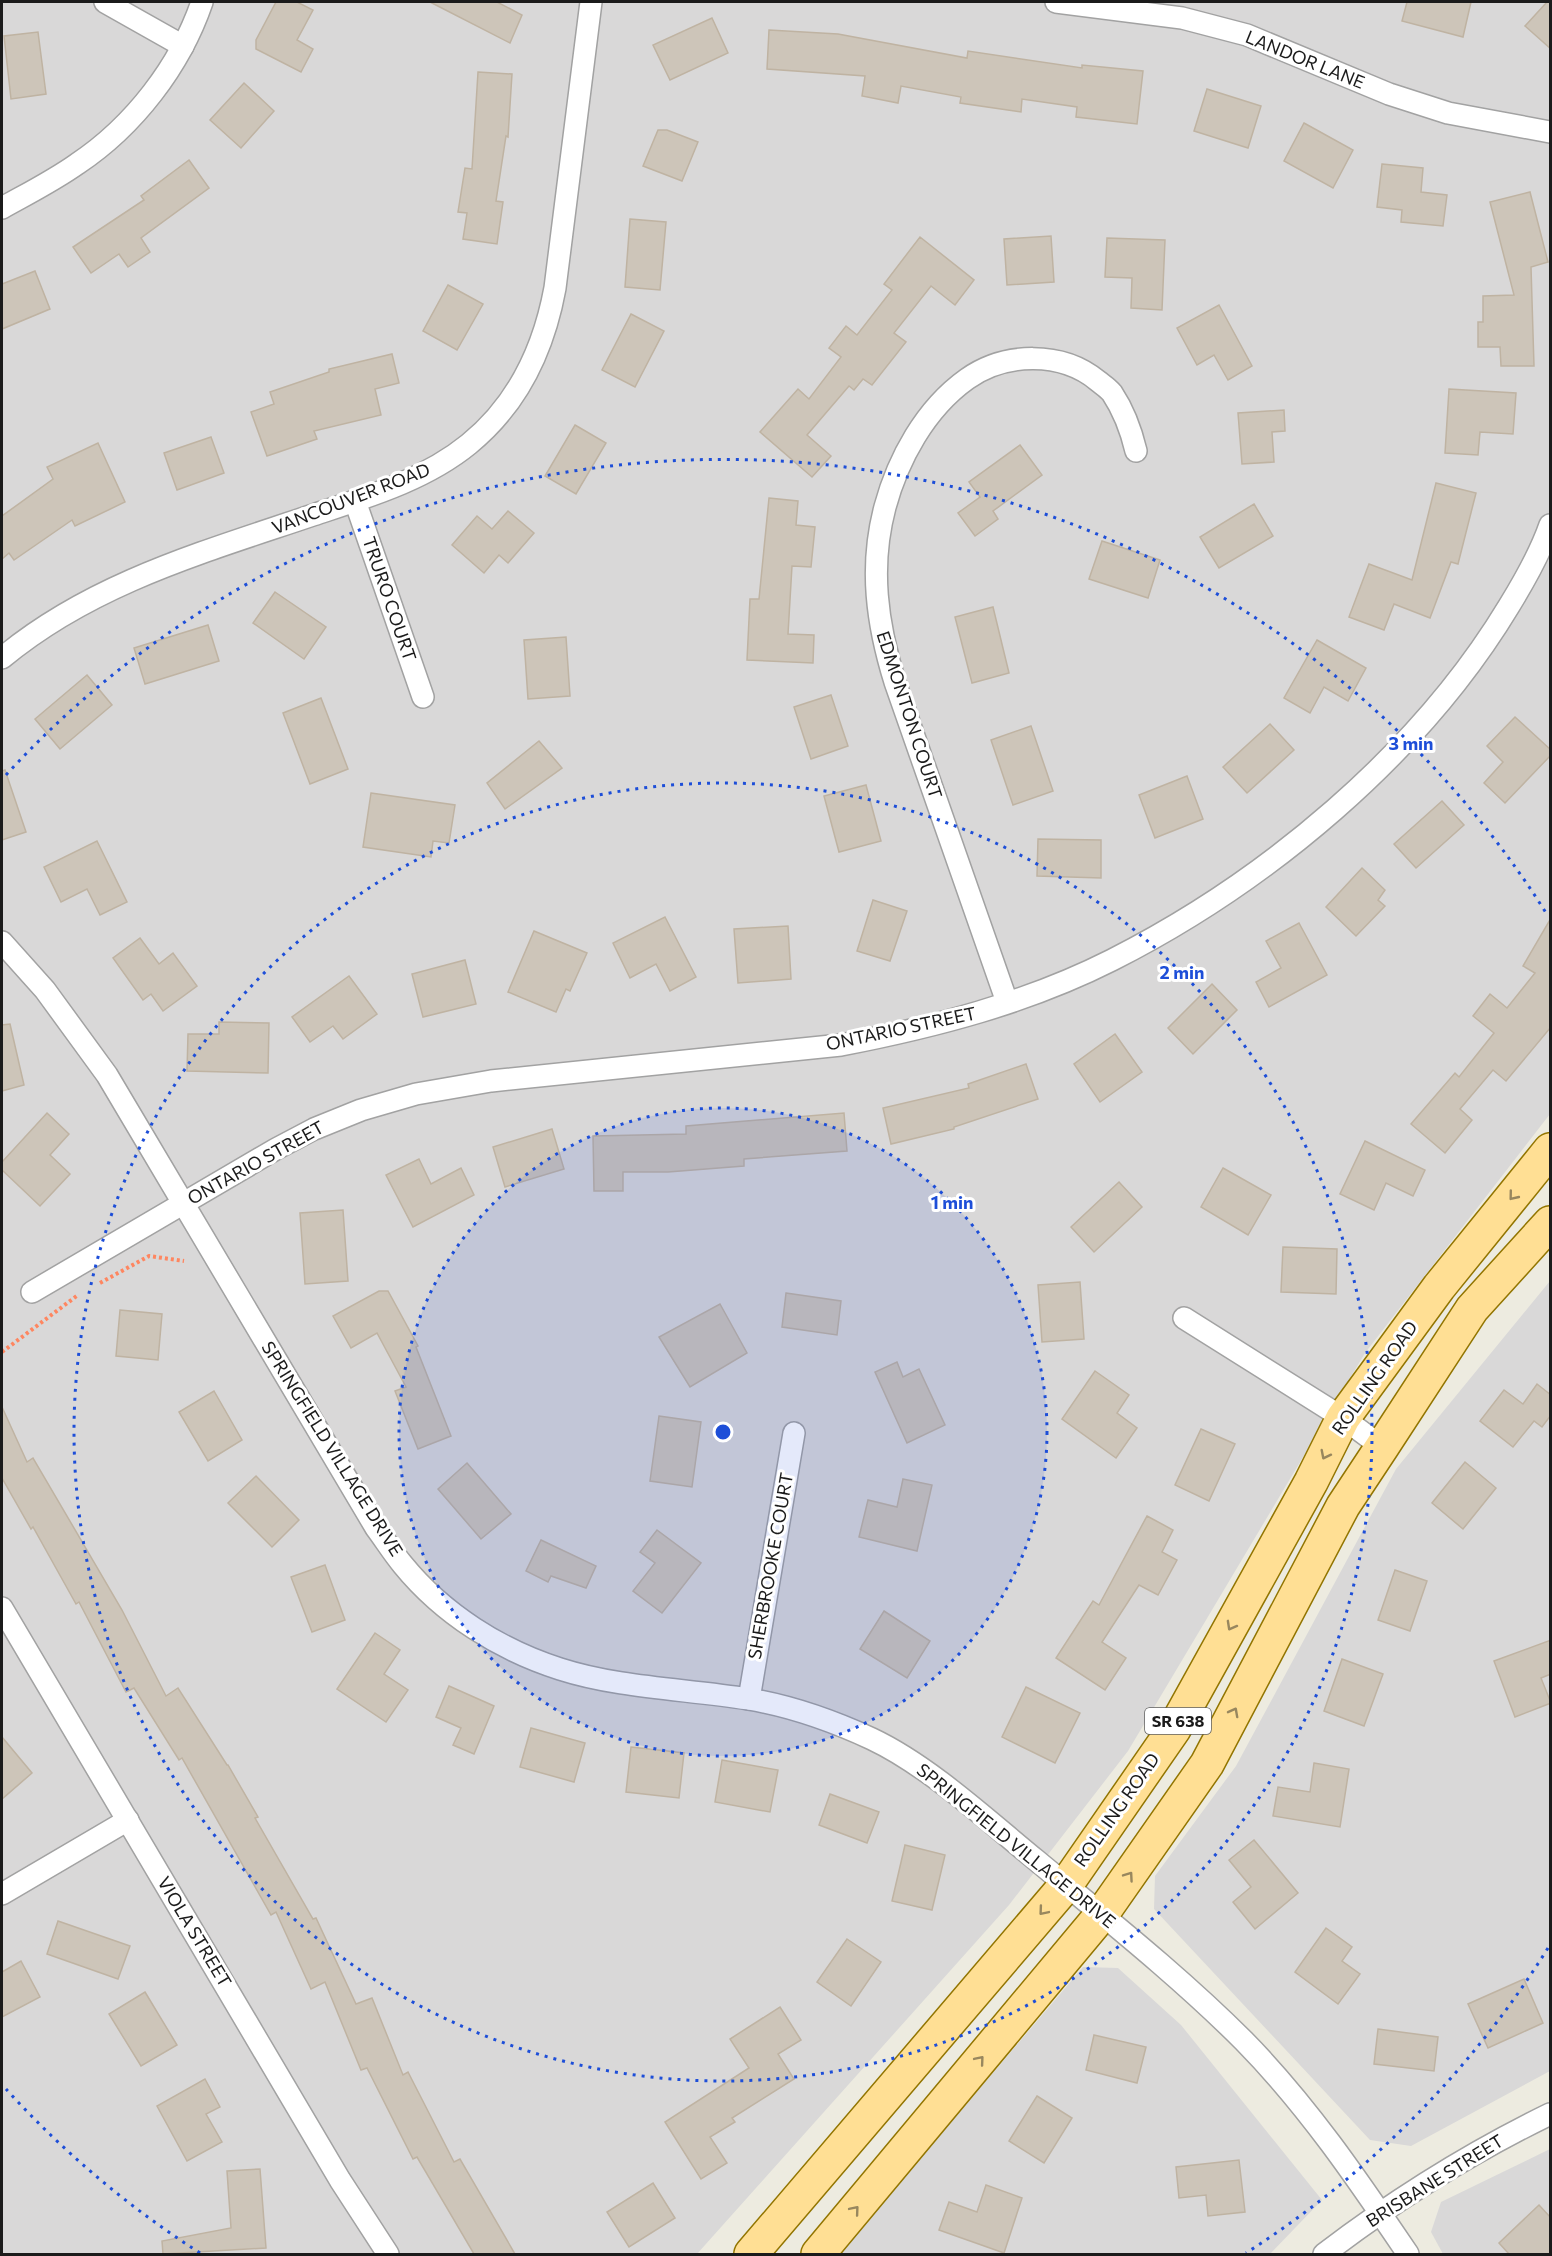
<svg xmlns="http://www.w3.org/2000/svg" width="1552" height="2256" viewBox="0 0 1552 2256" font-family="Commissioner,sans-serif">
<rect width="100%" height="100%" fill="#edebe0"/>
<g fill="#d9d8d8">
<path d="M2,2H1550V1114L1365,1353L1128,1751L1009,1905L697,2254H2Z"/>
<path d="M1550,1281V2071L1411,2146L1370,2140L1154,1909L1155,1876L1236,1766L1396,1469Z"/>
<path d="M1083,1967L1118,1968L1181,2025L1322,2200L1270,2254H839Z"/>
<path d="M1550,2149V2254H1443L1431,2232L1441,2202Z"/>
</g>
<g fill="#cdc5b9" stroke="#bfb3a2" stroke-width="1.5">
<path d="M276,2H297L313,10L297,40L313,49L301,72L256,49V40Z"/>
<path d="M430,2H497L522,15L510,43Z"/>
<path d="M1407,2H1471L1463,37L1402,21Z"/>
<path d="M1547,2H1551V49L1525,26Z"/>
<path d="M712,18L728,53L670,80L653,45Z"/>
<path d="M769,30L838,34L967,58L968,51L1082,68V65L1143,71L1137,124L1076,117L1077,107L1022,99L1021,112L960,103L961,97L901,86L898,103L862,96L865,76L767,69Z"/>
<path d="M38,32L46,94L11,99L4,36Z"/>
<path d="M478,72L512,74L508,137L506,136L496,201L503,202L497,244L463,239L467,213L458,212L465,168L472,169Z"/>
<path d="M244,83L274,111L241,148L210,120Z"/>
<path d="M1207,89L1261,106L1248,148L1194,131Z"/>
<path d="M1304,123L1353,150L1333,188L1284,161Z"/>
<path d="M658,130H667L698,142L682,181L643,166Z"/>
<path d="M189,160L209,188L141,238L150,252L128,267L119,254L91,273L73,247L144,200L141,196Z"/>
<path d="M1382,164L1423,168L1421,192L1447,195L1443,226L1401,222L1402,210L1377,207Z"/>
<path d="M1530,192L1548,262L1531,267L1534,366H1501L1500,347H1478V322H1483V296L1514,295L1490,202Z"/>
<path d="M630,219L666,222L660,290L625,287Z"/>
<path d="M1051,236L1054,282L1007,285L1004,239Z"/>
<path d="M920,237L974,280L955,305L931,286L894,333L906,342L872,385L863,379L854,390L849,386L807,435L831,456L812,477L760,432L798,389L809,399L841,357L829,348L846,326L857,335L892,290L884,284Z"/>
<path d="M1107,238L1165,240L1162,310L1131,308L1132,278L1105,277Z"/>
<path d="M35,271L50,309L2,329V284Z"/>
<path d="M448,285L483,304L457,350L423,331Z"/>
<path d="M1219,305L1252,366L1228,380L1214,355L1197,365L1177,328Z"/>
<path d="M631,314L664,331L635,387L602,370Z"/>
<path d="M392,354L399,383L375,389L381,415L314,431L317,439L267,456L251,412L274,404L270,392L329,372V369Z"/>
<path d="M1449,389L1516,393L1513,434L1480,432L1478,455L1445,453Z"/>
<path d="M1284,410L1285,431L1272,432L1274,462L1242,464L1238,413Z"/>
<path d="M575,425L606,443L576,494L545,476Z"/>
<path d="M211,437L224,473L177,490L164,453Z"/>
<path d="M98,443L125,502L75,526L72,520L14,560L9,553L2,559V516L53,479L47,467Z"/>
<path d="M1020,445L1042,475L993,511L998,519L975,536L958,513L980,497L969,482Z"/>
<path d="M1436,483L1476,493L1458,564L1451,562L1430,618L1394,604L1384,630L1349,617L1369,564L1412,580Z"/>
<path d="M769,498L798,501L796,525L815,527L811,567L792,566L788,634L814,635L813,663L747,660L750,599H759Z"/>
<path d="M1254,504L1273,536L1219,568L1200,537Z"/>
<path d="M508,511L534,533L508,563L499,555L484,573L452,545L477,516L492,529Z"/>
<path d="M1102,541L1160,560L1148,598L1089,579Z"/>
<path d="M275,592L326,627L304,659L253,623Z"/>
<path d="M993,607L1009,673L972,683L955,617Z"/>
<path d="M208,625L219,661L145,684L134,648Z"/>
<path d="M566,637L570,696L528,699L524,640Z"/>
<path d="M1317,640L1366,668L1348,701L1324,687L1310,713L1284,698Z"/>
<path d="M87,675L112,705L60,749L35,719Z"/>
<path d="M831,695L848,746L811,759L794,707Z"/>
<path d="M321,698L348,769L310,784L283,713Z"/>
<path d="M1515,717L1551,750V755L1505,803L1484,783L1503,762L1487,746Z"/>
<path d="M1270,724L1294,750L1247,793L1223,767Z"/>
<path d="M1031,726L1053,791L1013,805L991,740Z"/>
<path d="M539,741L562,768L505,809L487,783Z"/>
<path d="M5,770L26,832L2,840V771Z"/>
<path d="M1187,776L1203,819L1155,838L1139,795Z"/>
<path d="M866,785L881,841L839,852L824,796Z"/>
<path d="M371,793L455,805L449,843L433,841L431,857L363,847Z"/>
<path d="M1442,801L1464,825L1416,868L1394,844Z"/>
<path d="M1038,839L1101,840V878L1037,876Z"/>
<path d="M97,841L127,902L100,915L87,889L61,902L44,867Z"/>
<path d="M1362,868L1385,890L1378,900L1385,906L1356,936L1326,907Z"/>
<path d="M873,900L907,911L890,961L857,951Z"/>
<path d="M665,917L696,977L670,991L656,964L630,978L613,943Z"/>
<path d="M1551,918V1027L1506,1081L1493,1070L1460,1109L1472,1120L1445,1153L1411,1124L1455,1073L1459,1077L1494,1033L1473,1016L1490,994L1507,1008L1535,973L1523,966Z"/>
<path d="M1299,923L1327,975L1269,1007L1256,982L1281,968L1266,941Z"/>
<path d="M788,926L791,979L738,983L734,929Z"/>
<path d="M534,931L587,953L570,991L566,989L556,1012L508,992Z"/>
<path d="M140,938L159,964L173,953L197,986L163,1011L151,994L143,1000L113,958Z"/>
<path d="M465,960L476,1004L423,1017L412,974Z"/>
<path d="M349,976L377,1014L343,1039L333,1026L310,1042L292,1017Z"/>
<path d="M1212,984L1237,1010L1193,1054L1168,1028Z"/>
<path d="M219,1022L269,1023L268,1073L187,1071L188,1034H219Z"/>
<path d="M10,1024L24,1085L2,1091V1025Z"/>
<path d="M1115,1034L1142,1072L1100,1102L1074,1064Z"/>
<path d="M1026,1064L1038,1099L954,1127V1129L891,1144L883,1108L969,1088L968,1084Z"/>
<path d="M47,1113L69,1134L50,1155L70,1174L40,1206L2,1170V1162Z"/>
<path d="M844,1113L847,1151L744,1159V1166L668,1172H623V1191H594L593,1136L686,1134V1126Z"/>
<path d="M552,1129L564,1169L505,1187L493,1147Z"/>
<path d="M1365,1141L1425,1170L1413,1196L1386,1183L1374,1210L1340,1194Z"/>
<path d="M419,1159L431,1184L461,1168L474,1195L413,1227L386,1175Z"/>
<path d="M1223,1168L1271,1195L1248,1235L1201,1207Z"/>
<path d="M1119,1182L1142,1207L1094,1252L1071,1227Z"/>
<path d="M343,1210L348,1281L305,1284L300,1213Z"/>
<path d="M1283,1247L1337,1249L1336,1294L1281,1292Z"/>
<path d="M1080,1282L1084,1339L1042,1342L1038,1285Z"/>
<path d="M379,1291H388L418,1346L416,1347L451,1436L418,1449L395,1391L406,1387L377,1333L351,1348L333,1316Z"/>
<path d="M786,1293L841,1301L837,1335L782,1327Z"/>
<path d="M720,1304L747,1353L690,1387L659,1337Z"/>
<path d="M120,1310L162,1314L158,1360L116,1356Z"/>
<path d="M897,1362L903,1377L919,1369L945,1425L907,1443L875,1372Z"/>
<path d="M1095,1371L1129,1395L1117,1413L1137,1428L1116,1458L1062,1419Z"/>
<path d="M1537,1384L1551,1395V1415L1542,1427L1534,1421L1513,1447L1480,1421L1504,1390L1523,1404Z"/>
<path d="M214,1391L242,1440L208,1461L179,1412Z"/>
<path d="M2,1407L27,1462L33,1458L122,1610L166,1696L178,1688L227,1765H228L258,1817L255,1818L313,1919L316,1918L356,2004L372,1998L403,2075L408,2072L454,2162L460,2159L515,2254H474L417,2157L413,2159L367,2068L361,2070L325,1982L311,1989L276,1912L271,1915L182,1758L179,1760L134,1688L126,1692L79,1602L76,1604L33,1527L31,1529L2,1478Z"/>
<path d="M659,1416L701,1422L692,1487L650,1481Z"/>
<path d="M1201,1429L1235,1444L1209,1501L1175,1485Z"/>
<path d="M1465,1462L1496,1488L1463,1529L1432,1503Z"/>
<path d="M467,1463L511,1514L481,1539L438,1489Z"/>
<path d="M256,1476L299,1520L272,1547L228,1503Z"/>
<path d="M903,1479L932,1485L917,1551L859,1537L868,1500L897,1507Z"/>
<path d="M1147,1516L1173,1530L1162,1552L1177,1560L1158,1595L1139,1585L1102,1642L1126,1658L1105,1690L1056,1658L1093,1601L1099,1605Z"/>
<path d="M657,1530L701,1563L662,1613L633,1591L655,1563L640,1552Z"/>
<path d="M541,1540L596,1566L586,1588L551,1576L548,1582L526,1571Z"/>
<path d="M325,1565L345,1620L312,1632L291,1577Z"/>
<path d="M1395,1570L1427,1581L1410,1631L1378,1620Z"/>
<path d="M884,1611L930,1641L907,1678L860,1649Z"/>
<path d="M375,1633L400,1650L384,1674L408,1690L386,1722L337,1689Z"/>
<path d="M1551,1640V1674L1541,1678L1551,1703L1515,1717L1494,1661Z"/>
<path d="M1342,1659L1383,1674L1364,1726L1324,1711Z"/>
<path d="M449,1686L494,1706L474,1754L453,1745L461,1728L436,1717Z"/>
<path d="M1026,1687L1080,1713L1055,1763L1002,1737Z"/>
<path d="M531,1728L585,1743L574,1782L520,1767Z"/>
<path d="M2,1737L32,1773L2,1799Z"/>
<path d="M631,1747L684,1753L679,1798L626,1792Z"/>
<path d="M722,1760L778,1770L770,1812L715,1802Z"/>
<path d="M1314,1763L1349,1769L1340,1827L1273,1816L1278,1787L1310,1792Z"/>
<path d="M830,1794L879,1812L867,1843L819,1825Z"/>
<path d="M1254,1840L1298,1893L1255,1929L1233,1902L1251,1887L1229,1860Z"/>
<path d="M905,1845L945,1855L932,1910L892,1901Z"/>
<path d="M58,1921L130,1946L118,1979L47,1954Z"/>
<path d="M1326,1928L1352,1947L1342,1961L1360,1974L1338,2004L1295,1972Z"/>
<path d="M847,1939L881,1962L851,2006L817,1982Z"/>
<path d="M21,1961L40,1997L2,2017V1972Z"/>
<path d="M1524,1979L1543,2023L1488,2048L1468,2004Z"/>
<path d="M145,1992L177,2045L141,2066L109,2014Z"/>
<path d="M780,2007L801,2040L778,2054L794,2079L732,2118L735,2122L710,2137L727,2163L701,2179L665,2122L749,2068L730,2039Z"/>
<path d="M1378,2029L1438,2037L1434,2071L1374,2064Z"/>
<path d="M1094,2035L1146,2047L1137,2083L1086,2070Z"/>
<path d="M205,2079L220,2107L206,2114L222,2142L187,2161L157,2106Z"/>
<path d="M1037,2096L1072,2118L1044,2163L1009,2141Z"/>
<path d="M1239,2160L1245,2212L1208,2216L1206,2195L1179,2198L1176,2167Z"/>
<path d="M260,2169L266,2248L163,2254L162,2241L231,2228L227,2171Z"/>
<path d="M653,2183L675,2218L629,2247L607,2212Z"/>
<path d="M986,2185L1022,2198L1004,2253L939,2230L949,2202L977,2212Z"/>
<path d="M1539,2205L1551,2218V2254H1509L1499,2243Z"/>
</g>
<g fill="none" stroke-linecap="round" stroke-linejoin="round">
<g stroke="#a2a2a2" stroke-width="24">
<g id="minor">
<path d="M105,2L183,46"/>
<path d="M1056,2L1182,18L1247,35L1389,94L1448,113L1550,132"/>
<path d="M2,208C27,194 53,181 77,164C134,126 180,66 202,2"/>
<path d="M355,501L423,697"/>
<path d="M2,658C92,583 204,552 313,515C367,497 425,480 469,444C518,404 544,348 555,288L591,2"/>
<path d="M2,942L45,990L107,1075L376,1528C385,1540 393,1553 403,1565C443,1614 500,1650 560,1669C619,1688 686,1689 748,1699C791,1706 833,1721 872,1739C929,1766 987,1820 1036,1860C1107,1919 1179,1976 1244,2041C1307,2105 1358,2180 1408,2254"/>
<path d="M1007,1002L895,682C877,624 869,567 885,507C898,459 925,409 967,379C1005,352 1062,351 1098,381C1103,385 1108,388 1112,393C1124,411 1131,430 1136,451"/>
<path d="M32,1292L276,1149L314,1129L361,1110L416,1094L491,1081L841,1045C934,1027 1027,1003 1112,960C1266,882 1419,755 1509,606C1525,580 1540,554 1550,525"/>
<path d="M1184,1318L1343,1418L1382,1447"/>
<path d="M2,1608L340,2180L388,2254"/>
<path d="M749,1699L794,1433"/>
<path d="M2,1894L128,1820"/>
<path d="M1324,2254C1395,2200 1470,2153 1550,2114"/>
</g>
</g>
<g stroke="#927500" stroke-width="36">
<g id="primary">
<path d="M751,2254L1066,1885L1174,1729L1311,1482L1343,1418L1439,1287L1550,1150"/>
<path d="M818,2254L1102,1914L1207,1764L1343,1506L1382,1447L1472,1309L1550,1223"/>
</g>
</g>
<g stroke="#fe8660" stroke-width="4" stroke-dasharray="3 3" stroke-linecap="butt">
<path d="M100,1283L149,1256L184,1261"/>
<path d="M2,1352L78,1295"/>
</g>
<use href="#minor" stroke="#fff" stroke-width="21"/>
<use href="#primary" stroke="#ffdf94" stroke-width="33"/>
</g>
<defs><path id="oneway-chevron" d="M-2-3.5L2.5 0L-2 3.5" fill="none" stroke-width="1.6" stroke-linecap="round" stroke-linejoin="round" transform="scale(1.5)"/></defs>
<g stroke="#98875e">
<use href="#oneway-chevron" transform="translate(1513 1196) rotate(129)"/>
<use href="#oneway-chevron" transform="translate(1325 1455) rotate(117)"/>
<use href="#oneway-chevron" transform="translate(1231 1626) rotate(119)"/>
<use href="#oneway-chevron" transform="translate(1234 1712) rotate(-62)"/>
<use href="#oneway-chevron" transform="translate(1129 1876) rotate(-55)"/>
<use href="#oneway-chevron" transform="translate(1043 1911) rotate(130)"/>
<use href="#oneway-chevron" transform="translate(980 2060) rotate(-50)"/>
<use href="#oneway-chevron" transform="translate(855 2210) rotate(-50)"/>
</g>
<circle cx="723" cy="1432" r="324" fill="#1d4ed8" fill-opacity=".12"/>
<g fill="none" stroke="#1d4ed8" stroke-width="3" stroke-dasharray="3 6">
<circle cx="723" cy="1432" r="324"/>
<circle cx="723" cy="1432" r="649"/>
<path d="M1548 1948A973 973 0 0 1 1246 2253M200 2253A973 973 0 0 1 6 2089M6 775A973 973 0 0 1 1548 916"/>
</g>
<g text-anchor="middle" stroke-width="6" stroke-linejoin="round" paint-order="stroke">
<rect fill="#fff" stroke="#5f5f5f" stroke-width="1.5" x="1145" y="1708" width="66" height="26" rx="4.5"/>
<g font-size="16" font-weight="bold" fill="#1b1b1b">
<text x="1178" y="1727">SR 638</text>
</g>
<g font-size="18" fill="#1b1b1b" stroke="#fff">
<text transform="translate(1305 60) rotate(22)" y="6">LANDOR LANE</text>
<text transform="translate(351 499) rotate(-21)" y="6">VANCOUVER ROAD</text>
<text transform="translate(389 599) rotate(71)" y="6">TRURO COURT</text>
<text transform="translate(909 715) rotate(72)" y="6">EDMONTON COURT</text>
<text transform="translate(901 1029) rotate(-12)" y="6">ONTARIO STREET</text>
<text transform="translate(256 1163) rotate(-29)" y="6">ONTARIO STREET</text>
<text transform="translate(1375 1378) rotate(-55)" y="6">ROLLING ROAD</text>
<text transform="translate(332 1449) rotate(58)" y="6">SPRINGFIELD VILLAGE DRIVE</text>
<text transform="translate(771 1566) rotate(-80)" y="6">SHERBROOKE COURT</text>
<text transform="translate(1117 1810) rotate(-55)" y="6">ROLLING ROAD</text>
<text transform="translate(1016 1846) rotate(39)" y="6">SPRINGFIELD VILLAGE DRIVE</text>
<text transform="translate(194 1932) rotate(59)" y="6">VIOLA STREET</text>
<text transform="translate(1435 2181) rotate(-32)" y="6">BRISBANE STREET</text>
</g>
</g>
<circle cx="723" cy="1432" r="9" fill="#1d4ed8" stroke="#fff" stroke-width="3"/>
<g font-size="18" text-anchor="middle" font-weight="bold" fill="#1d4ed8" stroke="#fff" stroke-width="6" stroke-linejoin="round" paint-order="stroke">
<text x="1411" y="750">3 min</text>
<text x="1182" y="979">2 min</text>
<text x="952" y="1209">1 min</text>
</g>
<rect width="1552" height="2256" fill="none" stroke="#1b1b1b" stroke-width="6"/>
</svg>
